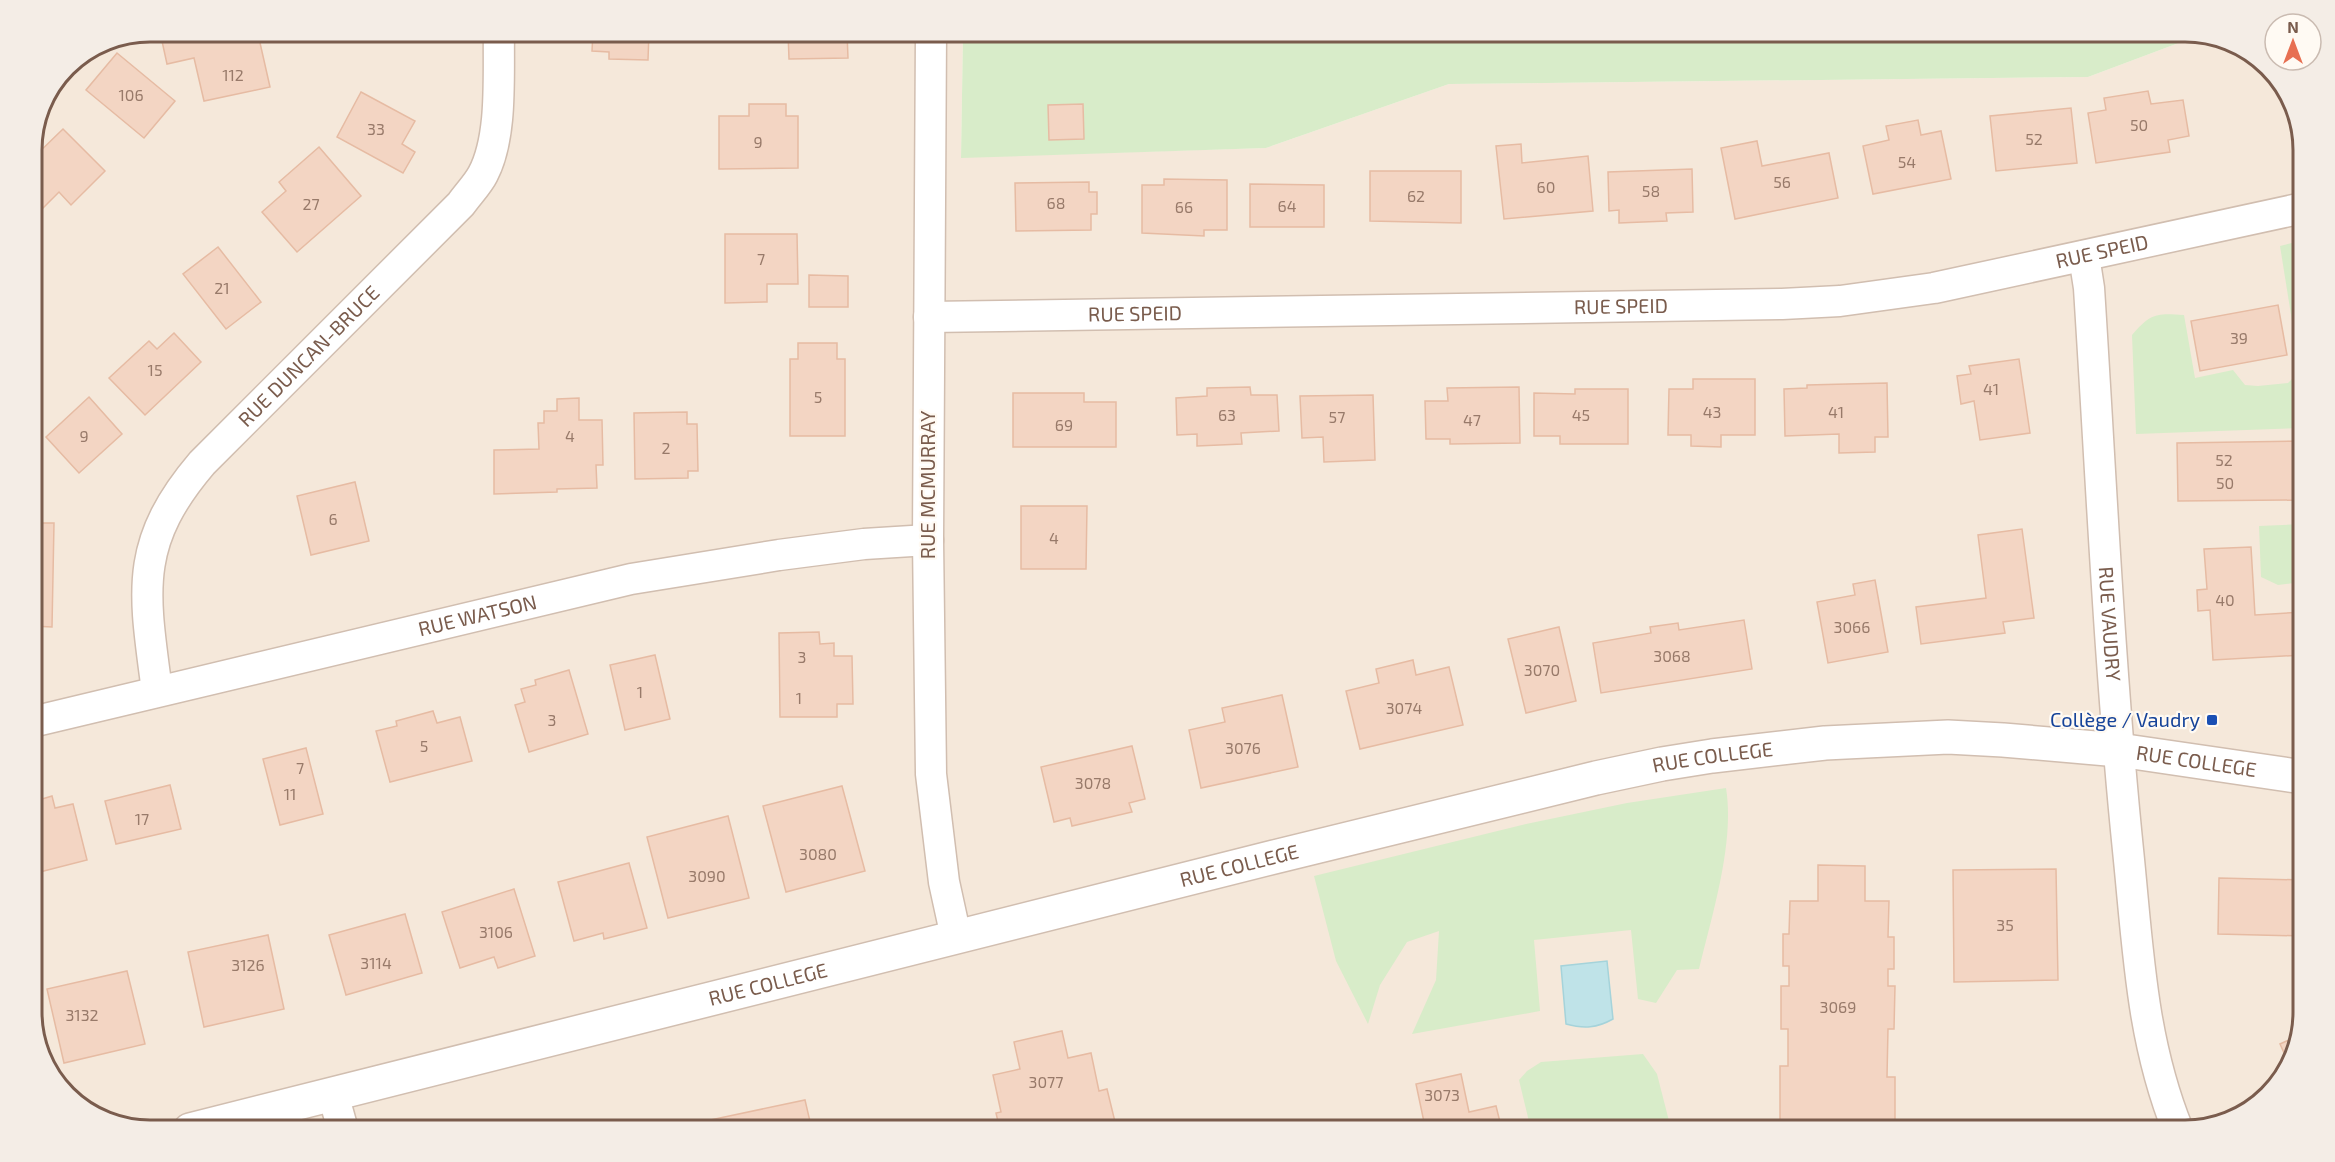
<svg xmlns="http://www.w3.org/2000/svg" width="2335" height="1162" viewBox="0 0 2335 1162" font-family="'Exo 2',sans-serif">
<rect width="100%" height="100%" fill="#fdf6ec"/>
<path fill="#f5e8da" d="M150,32H963L961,157L1266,148L1449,84L2088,77L2200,35L2237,44L2283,84L2303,142V1012L2291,1064L2251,1111L2186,1130H150L98,1118L52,1078L32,1020V142L41,104L66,66L105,40Z"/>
<g fill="#d8ecc9">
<path d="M963,32H2185L2200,35L2088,77L1449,84L1266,148L961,158Z"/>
<path d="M2303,240V428L2136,434L2132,335C2151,313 2156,313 2184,315L2195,378L2233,370L2245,385L2258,386L2288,383L2300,371L2280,246Z"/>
<path d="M2303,524V582L2278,585L2261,577L2259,526Z"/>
<path d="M1726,788C1735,842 1712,915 1699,969L1677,970L1656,1003L1638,999L1631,930L1534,940L1540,1011L1412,1034L1436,980L1439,931L1407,942L1380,985L1368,1024L1336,961L1314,876L1526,824L1627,803Z"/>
<path d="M1643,1054L1657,1074L1669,1121V1130H1531L1519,1080L1527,1071L1541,1062Z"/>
</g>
<path fill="#bfe3e8" stroke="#a5d3da" stroke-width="1.5" d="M1607,961L1613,1019C1597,1028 1584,1029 1566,1024L1561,966Z"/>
<g fill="#f3d5c3" stroke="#e6bba3" stroke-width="1.5">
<path d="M160,32H229L231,40L258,34L270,87L204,101L194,58L167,64Z"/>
<path d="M593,32H649L648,60L609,59V52L592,51Z"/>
<path d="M788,32H847L848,58L789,59Z"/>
<rect x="1037" y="32" width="60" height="2"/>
<path d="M117,53L175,101L144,138L86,90Z"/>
<path d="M2148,91L2151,104L2183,100L2189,136L2168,140L2170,152L2096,163L2088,113L2106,110L2104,98Z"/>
<path d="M361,92L415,121L402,144L415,152L403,173L337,137Z"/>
<path d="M749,104H786V116H798V168L719,169V116H749Z"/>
<path d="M1083,104L1084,139L1049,140L1048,105Z"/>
<path d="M2071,108L2077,163L1996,171L1990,116Z"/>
<path d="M1918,120L1921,135L1941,131L1951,179L1873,194L1863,146L1889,140L1886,126Z"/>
<path d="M63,129L105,171L71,205L59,192L34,217L32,214V159Z"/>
<path d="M1757,141L1762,166L1829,153L1838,198L1735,219L1721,148Z"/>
<path d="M1521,144L1522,163L1588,156L1593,211L1504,219L1496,146Z"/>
<path d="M319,147L361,196L297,252L262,212L286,191L279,182Z"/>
<path d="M1692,169L1693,212L1666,213L1667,221L1619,223V210L1609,211L1608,172Z"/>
<path d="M1370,171H1461V223L1370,221Z"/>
<path d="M1164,179L1227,180V230H1204V236L1142,233V185H1164Z"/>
<path d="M1089,182V192H1097V214H1091V230L1016,231L1015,183Z"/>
<path d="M1250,184L1324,185V227H1250Z"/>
<path d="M725,234H797L798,284H767V302L725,303Z"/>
<path d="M218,247L261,302L226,329L183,274Z"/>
<path d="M809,275L848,276V307H809Z"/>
<path d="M2278,305L2287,355L2200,371L2191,321Z"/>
<path d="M174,333L201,362L145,415L109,378L149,341L157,349Z"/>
<path d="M798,343H837V359H845V436H790V359H798Z"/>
<path d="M2019,359L2030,433L1980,440L1974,401L1961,404L1957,376L1971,374L1969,366Z"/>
<path d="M1693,379H1755V435H1721V447L1691,446V435H1668L1669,389H1693Z"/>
<path d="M1887,383L1888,437H1875V452L1839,453V434L1785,436L1784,389L1807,388V385Z"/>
<path d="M1250,387L1251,395H1277L1279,431L1241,433L1242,444L1197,446V434L1177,435L1176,398L1207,396V388Z"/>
<path d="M1519,387L1520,443L1450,444V439H1426L1425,401H1448L1447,388Z"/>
<path d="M1575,389H1628V444H1560V436H1534V393L1575,394Z"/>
<path d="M1013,393H1084V402H1116V447H1013Z"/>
<path d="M1373,395L1375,460L1324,462L1323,437L1302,438L1300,396Z"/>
<path d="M89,397L122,434L79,473L46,437Z"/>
<path d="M579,398V420H602L603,465H596L597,488L557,489V492L494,494V450L539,449L538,423H544V411H557V399Z"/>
<path d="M687,412V424H697L698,471H688V478L635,479L634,413Z"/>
<path d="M2303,441V500L2178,501L2177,443Z"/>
<path d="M355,482L369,541L311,555L297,496Z"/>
<path d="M1021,506H1087L1086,569H1021Z"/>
<path d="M32,523H54L52,627L32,626Z"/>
<path d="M2022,529L2034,618L2003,622L2005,633L1921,644L1916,607L1986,598L1978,535Z"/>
<path d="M2251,547L2255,615L2303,612V655L2213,660L2210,610L2198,611L2197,590L2207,589L2204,549Z"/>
<path d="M1875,580L1888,652L1828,663L1817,602L1855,595L1853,584Z"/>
<path d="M1744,620L1752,669L1601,693L1593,643L1651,633L1650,627L1678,623L1679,630Z"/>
<path d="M1559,627L1576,701L1526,713L1508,639Z"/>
<path d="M819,632L820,644L834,643V656H852L853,704H837V717H780L779,633Z"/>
<path d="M655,655L670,719L625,730L610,665Z"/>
<path d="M1413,660L1416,675L1449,667L1463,725L1360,749L1346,691L1379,683L1376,669Z"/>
<path d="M569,670L588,734L529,752L515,705L525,702L521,689L536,685L535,680Z"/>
<path d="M1282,695L1298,767L1201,788L1189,730L1225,722L1222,708Z"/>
<path d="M433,711L437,723L460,717L472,761L390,782L376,731L397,726L396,721Z"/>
<path d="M1132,746L1145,799L1129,803L1132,812L1072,826L1070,818L1054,822L1041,767Z"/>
<path d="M306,748L323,814L280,825L263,759Z"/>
<path d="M170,785L181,829L116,844L105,801Z"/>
<path d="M842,786L865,871L786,892L763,806Z"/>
<path d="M52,796L55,808L73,804L87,860L32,874V802Z"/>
<path d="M728,816L749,898L668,918L647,837Z"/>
<path d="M629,863L647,928L604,939L603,933L574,941L558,882Z"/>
<path d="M1818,865L1865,866V901H1889L1888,937H1894V969H1888V986H1895L1894,1029H1888L1887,1077H1895V1130H1780V1066H1788V1029H1781V986H1789V966H1783V934H1789L1790,901H1818Z"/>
<path d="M2056,869L2058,980L1954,982L1953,870Z"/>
<path d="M2219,878L2303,880V936L2218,934Z"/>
<path d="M514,889L535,956L498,968L494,957L460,968L442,912Z"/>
<path d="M405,914L422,973L346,995L329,935Z"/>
<path d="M268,935L284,1009L204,1027L188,952Z"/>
<path d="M127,971L145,1044L64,1063L47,989Z"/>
<path d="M1062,1031L1068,1058L1091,1053L1099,1091L1107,1089L1117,1130H1000L996,1113L1001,1112L993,1075L1020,1069L1014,1042Z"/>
<path d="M2298,1036L2291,1064L2290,1066L2280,1044Z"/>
<path d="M1461,1074L1469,1112L1496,1106L1502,1130H1399L1398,1128L1424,1122L1416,1084Z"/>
<path d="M805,1100L812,1130H712L710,1120Z"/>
</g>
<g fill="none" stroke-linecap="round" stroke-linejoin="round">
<g stroke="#d1beb0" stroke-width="33">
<g id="minor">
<path d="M931,32L928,540L931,774L944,882L956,937"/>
<path id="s1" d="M2084,256L2089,288C2101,475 2109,663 2128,850C2138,947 2141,1039 2178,1130"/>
<path id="s2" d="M929,317L1782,304L1840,301L1934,288L2303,208"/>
<path id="s3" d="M157,691C144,592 133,544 202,463L461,204C468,194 478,184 483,174C503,136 498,74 499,32"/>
<path id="s4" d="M32,722L631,579L779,555L864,544L928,540"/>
<path d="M333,1094L343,1130"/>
</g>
</g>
<g stroke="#d1beb0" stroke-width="36">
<g id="tertiary">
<path id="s5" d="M190,1130L1274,857L1596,778L1662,764L1712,756L1825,743L1948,737L2003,740L2119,750L2303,777"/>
</g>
</g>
<use href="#minor" stroke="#fff" stroke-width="30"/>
<use href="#tertiary" stroke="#fff" stroke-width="33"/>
</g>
<rect fill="#1a4fb4" stroke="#fffaf3" stroke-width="2" x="2206" y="714" width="12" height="12" rx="3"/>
<g text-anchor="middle" stroke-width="4.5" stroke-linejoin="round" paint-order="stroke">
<g font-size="16" fill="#987a6a">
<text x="233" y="81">112</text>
<text x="131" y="101">106</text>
<text x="2139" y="131">50</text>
<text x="376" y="135">33</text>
<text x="2034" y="145">52</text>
<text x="758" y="148">9</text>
<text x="1907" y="168">54</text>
<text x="1782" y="188">56</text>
<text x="1546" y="193">60</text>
<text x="1651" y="197">58</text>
<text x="1416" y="202">62</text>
<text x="1056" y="209">68</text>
<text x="311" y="210">27</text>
<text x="1287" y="212">64</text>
<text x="1184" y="213">66</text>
<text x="761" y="265">7</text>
<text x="222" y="294">21</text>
<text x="2239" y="344">39</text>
<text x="155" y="376">15</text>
<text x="1991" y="395">41</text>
<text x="818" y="403">5</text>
<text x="1712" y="418">43</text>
<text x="1836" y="418">41</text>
<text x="1227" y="421">63</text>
<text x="1581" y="421">45</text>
<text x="1337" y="423">57</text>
<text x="1472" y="426">47</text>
<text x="1064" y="431">69</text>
<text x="84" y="442">9</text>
<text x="570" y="442">4</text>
<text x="666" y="454">2</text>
<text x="2224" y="466">52</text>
<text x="2225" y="489">50</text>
<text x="333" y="525">6</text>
<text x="1054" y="544">4</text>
<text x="2225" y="606">40</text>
<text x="1852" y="633">3066</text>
<text x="1672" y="662">3068</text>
<text x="802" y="663">3</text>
<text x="1542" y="676">3070</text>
<text x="640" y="698">1</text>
<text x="799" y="704">1</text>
<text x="1404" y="714">3074</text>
<text x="552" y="726">3</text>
<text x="424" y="752">5</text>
<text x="1243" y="754">3076</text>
<text x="300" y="774">7</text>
<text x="1093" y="789">3078</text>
<text x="290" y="800">11</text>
<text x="142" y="825">17</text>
<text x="818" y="860">3080</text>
<text x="707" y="882">3090</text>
<text x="2005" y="931">35</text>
<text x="496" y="938">3106</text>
<text x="376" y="969">3114</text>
<text x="248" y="971">3126</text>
<text x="1838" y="1013">3069</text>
<text x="82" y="1021">3132</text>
<text x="1046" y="1088">3077</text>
<text x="1442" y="1101">3073</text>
</g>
<g font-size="20" fill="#7a5c4d" stroke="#fffaf3">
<text dy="7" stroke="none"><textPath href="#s2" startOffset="1178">RUE SPEID</textPath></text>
<text dy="7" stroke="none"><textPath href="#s2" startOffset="692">RUE SPEID</textPath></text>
<text dy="7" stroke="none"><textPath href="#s2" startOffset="206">RUE SPEID</textPath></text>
<text dy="7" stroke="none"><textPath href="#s3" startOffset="394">RUE DUNCAN-BRUCE</textPath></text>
<text transform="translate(928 485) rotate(-90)" y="7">RUE MCMURRAY</text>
<text dy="7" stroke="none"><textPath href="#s4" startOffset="458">RUE WATSON</textPath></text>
<text dy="7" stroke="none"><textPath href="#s1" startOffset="369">RUE VAUDRY</textPath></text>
<text dy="7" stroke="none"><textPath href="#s5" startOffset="1568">RUE COLLEGE</textPath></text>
<text dy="7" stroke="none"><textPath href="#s5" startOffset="2054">RUE COLLEGE</textPath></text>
<text dy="7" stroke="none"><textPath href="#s5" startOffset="1082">RUE COLLEGE</textPath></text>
<text dy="7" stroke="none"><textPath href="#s5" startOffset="596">RUE COLLEGE</textPath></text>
</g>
<g font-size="20" fill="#164399" stroke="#fffaf3" text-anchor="end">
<text x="2200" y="727">Collège / Vaudry</text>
</g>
</g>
<path d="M0 0H2335V1162H0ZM150 42H2185A108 108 0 0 1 2293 150V1012A108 108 0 0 1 2185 1120H150A108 108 0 0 1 42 1012V150A108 108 0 0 1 150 42Z" fill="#f4ede6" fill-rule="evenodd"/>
<path fill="none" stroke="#7a5c4d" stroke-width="3" d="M150 42H2185A108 108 0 0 1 2293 150V1012A108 108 0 0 1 2185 1120H150A108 108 0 0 1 42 1012V150A108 108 0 0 1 150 42Z"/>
<g transform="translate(2293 42)"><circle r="28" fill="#fffaf3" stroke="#cabbb1" stroke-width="1.5"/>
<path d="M0-4.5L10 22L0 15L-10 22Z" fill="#e76f51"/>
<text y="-9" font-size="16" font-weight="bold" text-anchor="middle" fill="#7a5c4d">N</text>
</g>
</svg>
